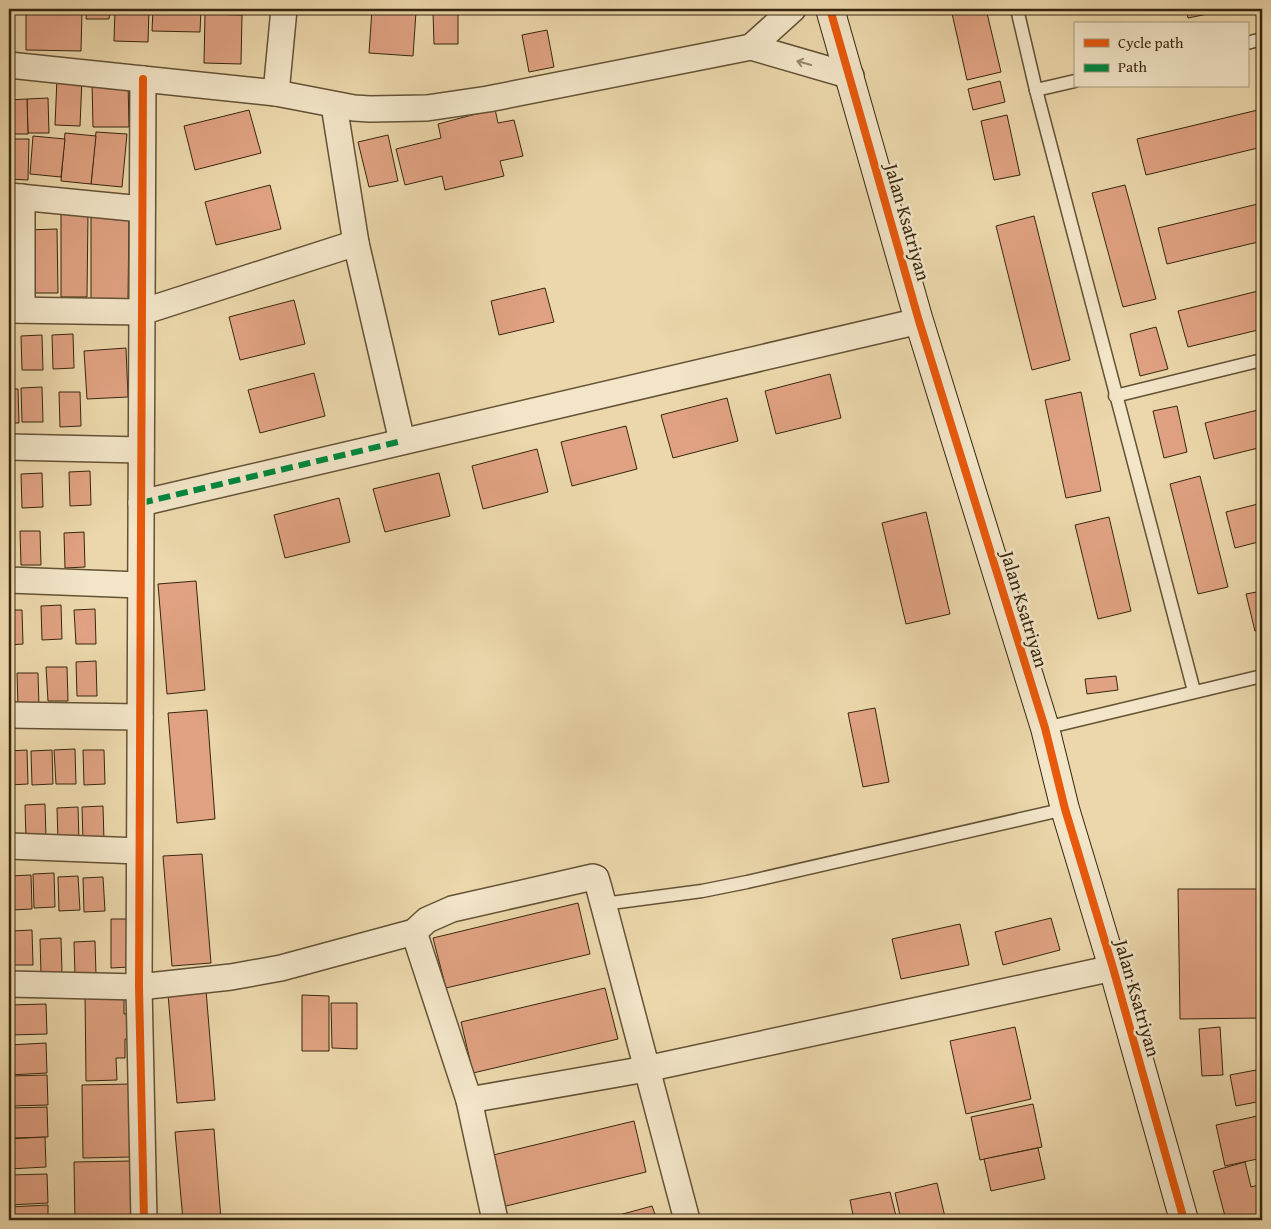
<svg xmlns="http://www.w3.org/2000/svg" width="1271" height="1229" viewBox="0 0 1271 1229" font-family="'Gentium Book Plus',serif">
<rect width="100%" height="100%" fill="#ebd7ab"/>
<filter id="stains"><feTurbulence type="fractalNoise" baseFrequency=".004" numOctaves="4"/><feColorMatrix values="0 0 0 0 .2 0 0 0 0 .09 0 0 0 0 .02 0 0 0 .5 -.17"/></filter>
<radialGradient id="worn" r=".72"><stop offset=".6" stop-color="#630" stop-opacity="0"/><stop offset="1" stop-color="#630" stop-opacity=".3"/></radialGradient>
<g fill="#e0a282" stroke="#37260e">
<path d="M9,9H14L13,51H9Z"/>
<path d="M87,9H110L109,19H86Z"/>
<path d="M115,9H149L148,42L114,41Z"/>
<path d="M153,9H201L200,32L152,31Z"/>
<path d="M209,9H270V11Z"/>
<path d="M372,9L416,12L413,56L369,53Z"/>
<path d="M419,9H458V44H434L433,12H419Z"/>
<path d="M951,9H986L1001,72L967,80Z"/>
<path d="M1186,9H1232L1188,18Z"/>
<path d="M26,11H82L81,51L26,50Z"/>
<path d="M205,14L242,15L241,64L204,63Z"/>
<path d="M547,30L554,67L529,72L522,35Z"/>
<path d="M57,78L82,79L80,126L55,125Z"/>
<path d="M128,81L129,127H93L92,82Z"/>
<path d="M1000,81L1005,102L973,110L968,89Z"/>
<path d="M48,98L49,133H28L27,99Z"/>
<path d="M27,99L28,134H9V100Z"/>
<path d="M495,109L498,123L514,120L523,156L500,161L504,176L445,190L442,176L405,185L396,149L441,138L438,124Z"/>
<path d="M1262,109V147L1146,175L1137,139Z"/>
<path d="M249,110L261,153L195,170L184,126Z"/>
<path d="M1007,115L1020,175L994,180L981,121Z"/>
<path d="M96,132L127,134L122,187L91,184Z"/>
<path d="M65,133L96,136L91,184L61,181Z"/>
<path d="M388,135L398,181L369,187L358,142Z"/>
<path d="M33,136L65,139L61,177L30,174Z"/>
<path d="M9,139H29L28,180L9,179Z"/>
<path d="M270,185L281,229L216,245L205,202Z"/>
<path d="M1125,185L1156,299L1123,307L1092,193Z"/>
<path d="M1262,203V241L1167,264L1158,228Z"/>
<path d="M91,211H129L128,302H91Z"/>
<path d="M61,212H88L87,297H61Z"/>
<path d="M1034,216L1070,360L1032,370L996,226Z"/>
<path d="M57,229L58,293H27L26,230Z"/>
<path d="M545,288L554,322L499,335L491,301Z"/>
<path d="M1262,290V329L1188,347L1178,311Z"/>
<path d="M294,300L305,344L240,360L229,317Z"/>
<path d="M1156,327L1168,369L1140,376L1130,334Z"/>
<path d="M73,334L74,368L53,369L52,335Z"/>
<path d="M42,335L43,370H22L21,336Z"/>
<path d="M126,348L128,397L87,399L84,351Z"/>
<path d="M314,373L325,416L260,433L248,390Z"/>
<path d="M830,374L841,418L776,434L765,391Z"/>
<path d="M42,387L43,422H22L21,388Z"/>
<path d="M9,389H18L19,423H9Z"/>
<path d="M59,392H80L81,426L60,427Z"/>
<path d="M1081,392L1101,491L1066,498L1045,400Z"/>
<path d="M727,398L738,441L673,458L661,415Z"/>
<path d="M1177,406L1187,452L1164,458L1153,411Z"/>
<path d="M1262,409V447L1214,459L1205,423Z"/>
<path d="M626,426L637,469L572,486L561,442Z"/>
<path d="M537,449L548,492L483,509L472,466Z"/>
<path d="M90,471L91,505L70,506L69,472Z"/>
<path d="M42,473L43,507L22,508L21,474Z"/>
<path d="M439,473L450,516L385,532L373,489Z"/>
<path d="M1200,476L1228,587L1198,594L1170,484Z"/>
<path d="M339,498L350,542L285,558L274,515Z"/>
<path d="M1262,503V541L1235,548L1226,512Z"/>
<path d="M926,512L950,614L906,624L882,523Z"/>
<path d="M1109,517L1131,611L1098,619L1075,525Z"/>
<path d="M20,531H40L41,565H21Z"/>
<path d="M84,532L85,567L65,568L64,533Z"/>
<path d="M196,581L205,690L167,694L158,584Z"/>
<path d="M1262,591V629L1255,631L1246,594Z"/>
<path d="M61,605L62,639L42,640L41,606Z"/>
<path d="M95,609L96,644H76L74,610Z"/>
<path d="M9,610H22L23,644L9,645Z"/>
<path d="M96,661L97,696H77L76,662Z"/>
<path d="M46,667H67L68,701H48Z"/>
<path d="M9,670L11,704H9Z"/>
<path d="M17,673H38L39,707L18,708Z"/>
<path d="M1116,676L1118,690L1087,694L1085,679Z"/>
<path d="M875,708L889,782L863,787L848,713Z"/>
<path d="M207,710L215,819L177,823L168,713Z"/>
<path d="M75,749L76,784H56L54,750Z"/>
<path d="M27,750L28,784L9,785V751Z"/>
<path d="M52,750L53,784L32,785L31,751Z"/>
<path d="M83,750H104L105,784L84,785Z"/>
<path d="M9,804H12L13,838H9Z"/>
<path d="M45,804L46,838L26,839L25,805Z"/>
<path d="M103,806L104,841H83L82,807Z"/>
<path d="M78,807L79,842H58L57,808Z"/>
<path d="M202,854L211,963L172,966L163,856Z"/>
<path d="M54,873L55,907L34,908L33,874Z"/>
<path d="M31,875L32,909L11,910L10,876Z"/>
<path d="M78,876L80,910L59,911L58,877Z"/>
<path d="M103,877L105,911L84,912L83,878Z"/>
<path d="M1178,889H1262V1018L1180,1019Z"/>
<path d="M578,903L590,954L446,988L433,938Z"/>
<path d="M1051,918L1060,950L1003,965L995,932Z"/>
<path d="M111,919H130V967L111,968Z"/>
<path d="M960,924L969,965L901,979L892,939Z"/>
<path d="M32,930L33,965H12L11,931Z"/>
<path d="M61,938L62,973H41L40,939Z"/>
<path d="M95,941L96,975H75L74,942Z"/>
<path d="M605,988L618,1039L473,1073L461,1022Z"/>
<path d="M206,990L215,1100L177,1103L168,994Z"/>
<path d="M85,991L124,997V1014L132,1013V1039H125V1058H116L117,1080L86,1081Z"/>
<path d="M302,995L329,996V1051H302Z"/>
<path d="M331,1003H357V1049L332,1048Z"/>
<path d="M46,1004L47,1034L9,1035V1005Z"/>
<path d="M1015,1027L1031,1099L966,1114L950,1041Z"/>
<path d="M1220,1027L1223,1075L1202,1076L1199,1029Z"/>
<path d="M46,1043L47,1073L9,1075V1045Z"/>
<path d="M1262,1068V1100L1256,1070Z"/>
<path d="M1256,1070L1262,1101L1236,1106L1230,1075Z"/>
<path d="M47,1075L48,1105L9,1106V1076Z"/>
<path d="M130,1084L131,1157L83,1158L82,1085Z"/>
<path d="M1033,1104L1042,1147L980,1160L971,1117Z"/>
<path d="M47,1107L48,1137L9,1138V1108Z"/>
<path d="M1262,1115V1158L1225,1166L1216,1125Z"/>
<path d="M634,1121L646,1172L502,1207L489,1156Z"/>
<path d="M214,1129L221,1220H183L175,1132Z"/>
<path d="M45,1137L46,1167L9,1169V1139Z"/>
<path d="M1038,1148L1045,1179L991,1191L984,1159Z"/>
<path d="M131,1161L132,1220H75L74,1162Z"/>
<path d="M1245,1162L1251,1187L1262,1184V1220H1226L1213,1171Z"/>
<path d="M47,1174L48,1203L9,1205V1175Z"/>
<path d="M937,1183L945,1217L931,1220H901L895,1193Z"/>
<path d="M890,1192L897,1220H854L850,1200Z"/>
<path d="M48,1205V1220H9V1207Z"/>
<path d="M652,1206L657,1220H601Z"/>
</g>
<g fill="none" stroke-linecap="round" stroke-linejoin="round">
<g stroke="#645235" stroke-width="15">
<g id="lane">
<path d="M1017,9L1036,90L1075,81"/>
<path d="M1247,43L1262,39"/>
<path d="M1036,90L1194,691"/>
<path d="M1115,396L1262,360"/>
<path d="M1045,728L1262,676"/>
<path d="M603,904L702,891L747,882L1065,809"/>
</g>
</g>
<g stroke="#645235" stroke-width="28">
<g id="street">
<path d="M751,47L793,9"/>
<path d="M9,65L276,93L354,108L370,109L427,108L488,99L751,47L851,76"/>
<path d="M143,79L139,987L144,1220"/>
<path d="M276,93L284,9"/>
<path d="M334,105L356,243L402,441"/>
<path d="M9,196L142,209"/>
<path d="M22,197V310"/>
<path d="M9,310L142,312L356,243"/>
<path d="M9,447L141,450"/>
<path d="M141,503L919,321"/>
<path d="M9,580L140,585"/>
<path d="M9,715L140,717"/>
<path d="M9,846L139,851"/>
<path d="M9,984L139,987L231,977L281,968L414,932"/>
<path d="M469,1100L646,1069L1113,968"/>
<path d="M495,1220L469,1100L414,932L427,920L452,909L593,877L596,878L599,888L687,1220"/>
</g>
</g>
<g stroke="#37260e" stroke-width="30">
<path id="secondary" d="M830,9L919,321L1045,728L1065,809L1113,968L1184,1220"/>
</g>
<use href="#lane" stroke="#f2e5c8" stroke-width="12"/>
<use href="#street" stroke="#f2e5c8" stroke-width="25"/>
<use href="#secondary" stroke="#f2e5c8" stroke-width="28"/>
<path stroke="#00873e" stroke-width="6" stroke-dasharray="12 6" stroke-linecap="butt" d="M141,503L402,441"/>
<g stroke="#f2e5c8" stroke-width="11">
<g id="cycleway">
<path d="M830,9L919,321L1045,728L1065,809L1113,968L1184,1220"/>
<path d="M143,79L139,987L144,1220"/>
</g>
</g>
<use href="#cycleway" stroke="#e8590c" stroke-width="8"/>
</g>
<defs><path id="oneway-shaft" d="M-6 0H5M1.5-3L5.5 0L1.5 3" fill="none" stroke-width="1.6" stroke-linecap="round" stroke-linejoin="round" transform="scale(1.25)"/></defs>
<use stroke="#94866b" href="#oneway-shaft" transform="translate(804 63) rotate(-164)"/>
<g text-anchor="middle" stroke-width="5" stroke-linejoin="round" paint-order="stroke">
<g font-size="19" fill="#37260e" stroke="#f2e5c8">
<text transform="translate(908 222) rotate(74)" y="7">Jalan Ksatriyan</text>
<text transform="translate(1025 609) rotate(73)" y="7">Jalan Ksatriyan</text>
<text transform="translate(1138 998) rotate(74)" y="7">Jalan Ksatriyan</text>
</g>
</g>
<rect width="1271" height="1229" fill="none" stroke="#ebd7ab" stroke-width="30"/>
<rect x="10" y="10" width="1251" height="1209" fill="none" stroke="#37260e" stroke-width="2.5"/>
<rect x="15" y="15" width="1241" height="1199" fill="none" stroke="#37260e"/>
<rect x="1074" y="22" width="175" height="65" fill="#f2e5c8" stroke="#a7997e"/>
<rect x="1084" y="39" width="25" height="8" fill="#e8590c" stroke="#a7997e"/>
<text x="1118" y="48" font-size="15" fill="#37260e">Cycle path</text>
<rect x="1084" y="64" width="25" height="8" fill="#00873e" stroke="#a7997e"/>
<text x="1118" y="72" font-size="15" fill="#37260e">Path</text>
<rect width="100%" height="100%" filter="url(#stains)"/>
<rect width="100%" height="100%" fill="url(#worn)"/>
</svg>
